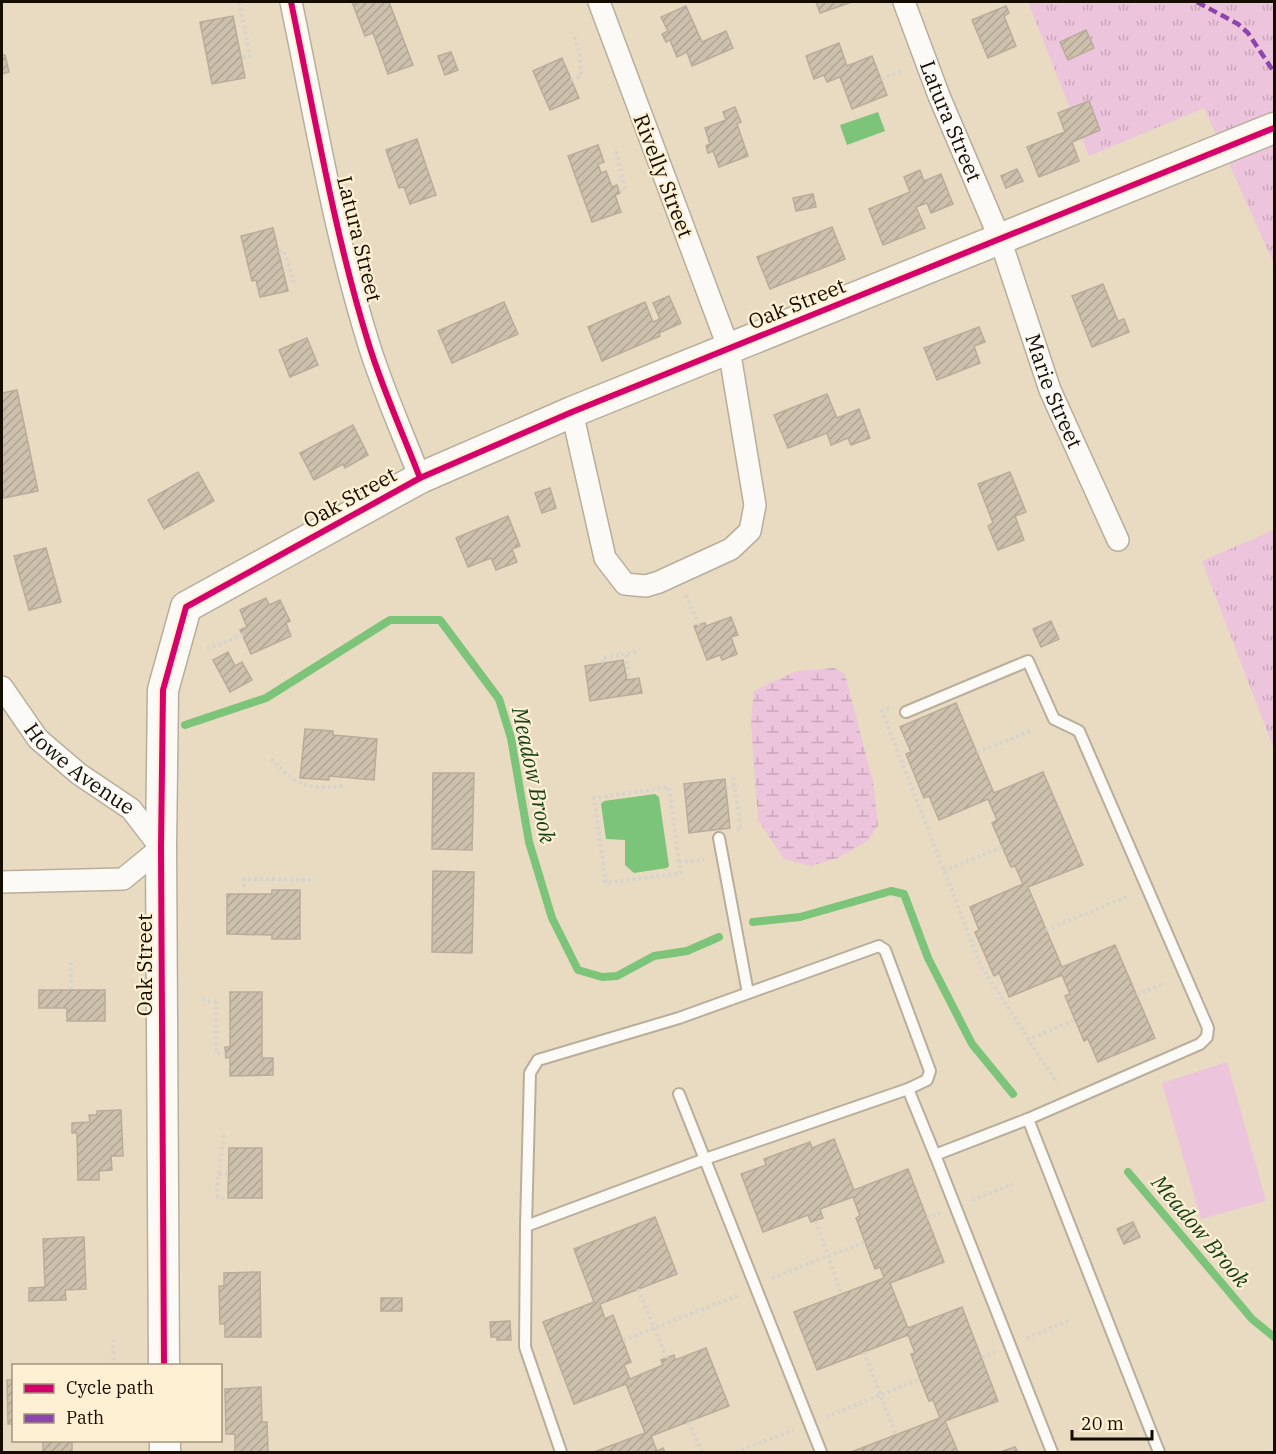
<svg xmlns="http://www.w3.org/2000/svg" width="1276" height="1454" viewBox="0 0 1276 1454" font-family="'IBM Plex Serif',serif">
<defs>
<pattern id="wetland-marsh" width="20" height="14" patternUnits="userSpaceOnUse" patternTransform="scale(1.5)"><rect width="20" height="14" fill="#ecc4db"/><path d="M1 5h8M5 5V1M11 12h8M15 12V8" fill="none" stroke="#caa7ba"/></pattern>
<pattern id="park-tufts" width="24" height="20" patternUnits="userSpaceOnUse" patternTransform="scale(1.5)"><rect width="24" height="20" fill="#ecc4db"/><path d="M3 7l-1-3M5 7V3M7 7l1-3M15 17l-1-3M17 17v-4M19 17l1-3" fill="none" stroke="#caa7ba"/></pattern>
<pattern id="building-hatch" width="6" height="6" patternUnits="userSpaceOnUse" patternTransform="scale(1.5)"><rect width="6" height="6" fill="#cdc0ad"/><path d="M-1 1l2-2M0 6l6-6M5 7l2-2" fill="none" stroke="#afa493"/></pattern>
</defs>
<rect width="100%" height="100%" fill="#e8dbc1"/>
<path fill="#ecc4db" d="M1227,1062L1266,1201L1201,1219L1162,1083Z"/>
<path fill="url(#wetland-marsh)" d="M834,668L845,674L873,782L878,825L867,841L838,858L811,866L784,859L758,820L751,722L754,691L796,671Z"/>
<g fill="url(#park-tufts)">
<path d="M1028,2H1274V264L1204,108L1089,156Z"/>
<path d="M1274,530V749L1202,561Z"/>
</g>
<g fill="#7cc479">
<path d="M878,112L885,131L847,145L840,125Z"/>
<path d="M655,794L659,797L669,866L667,868L634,873L625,865V840L606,839L601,804L604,801Z"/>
</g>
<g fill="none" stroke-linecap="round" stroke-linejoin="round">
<g stroke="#7cc479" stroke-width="8">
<path d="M185,725L266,698L390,620H440L499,699L511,738L529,842L552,918L578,970L602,977L617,976L654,956L687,951L719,937"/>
<path d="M753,922L800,917L891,891L904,894L928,958L972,1044L1013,1094"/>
<path d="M1128,1172L1252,1319L1274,1337"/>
</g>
</g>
<g fill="url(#building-hatch)" stroke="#b9ac9a" stroke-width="1.5">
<path d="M352,2H389L413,65L388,74L373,33L365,36Z"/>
<path d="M816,2H852L820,13Z"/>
<path d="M686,6L702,42L726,31L733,48L692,66L687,52L677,57L670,40L666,42L662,34L668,31L661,17Z"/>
<path d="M1006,6L1009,13L1004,16L1016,46L988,58L972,20Z"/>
<path d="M233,16L245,78L212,84L200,22Z"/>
<path d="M1086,30L1094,48L1068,60L1060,42Z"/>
<path d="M839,43L847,66L872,56L887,95L852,109L840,77L827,82L824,75L814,79L806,56Z"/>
<path d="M451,52L458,70L445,75L438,56Z"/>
<path d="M2,55H5L9,72L2,74Z"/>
<path d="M562,58L579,98L550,110L533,71Z"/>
<path d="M1089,101L1100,130L1072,142L1079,161L1039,177L1027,147L1065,132L1058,113Z"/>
<path d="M735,107L741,122L737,124L748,156L719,167L713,151L708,153L706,146L710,144L705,128L726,120L723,112Z"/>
<path d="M417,139L436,195L410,204L404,187L399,188L386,150Z"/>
<path d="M598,145L604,162L598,164L601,173L606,171L612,187L617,185L620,193L615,195L621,212L592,222L568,156Z"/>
<path d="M1017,169L1023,181L1006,188L1001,176Z"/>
<path d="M920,170L924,181L941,174L953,204L931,213L927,203L916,207L925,228L883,245L869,209L910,192L904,177Z"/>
<path d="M813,194L816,207L796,211L793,198Z"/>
<path d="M832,227L845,259L770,289L757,257Z"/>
<path d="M273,228L288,291L260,297L256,280L252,281L241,236Z"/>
<path d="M1103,284L1118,321L1124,319L1129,332L1092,347L1072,296Z"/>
<path d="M669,296L681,323L659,333L660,336L602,361L588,327L645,302L653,322L660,319L653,303Z"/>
<path d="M504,302L518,334L452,363L438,331Z"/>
<path d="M979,327L985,342L974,346L980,363L937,380L924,348Z"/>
<path d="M307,338L318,365L290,377L279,350Z"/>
<path d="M17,390L38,491L4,498L2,485V393Z"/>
<path d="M827,394L837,418L859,409L870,438L851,445L848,438L831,445L827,433L788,448L774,415Z"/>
<path d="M353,425L368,455L345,468L343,464L314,480L300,453Z"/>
<path d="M198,472L214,501L164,529L148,500Z"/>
<path d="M1010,472L1026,512L1015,516L1024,540L998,550L988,526L993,523L978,484Z"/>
<path d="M550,488L556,508L542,513L535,493Z"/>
<path d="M508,516L520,546L512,549L517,562L496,570L491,558L468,567L456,538Z"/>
<path d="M46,548L61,602L29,610L14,556Z"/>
<path d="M266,598L269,605L280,600L290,621L286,623L291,636L251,654L240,630L247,627L240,610Z"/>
<path d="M731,617L738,635L731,637L737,654L722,660L720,655L707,660L694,626L705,623L706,626Z"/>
<path d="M1051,621L1059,639L1041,647L1033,629Z"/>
<path d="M228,652L235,666L242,662L252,680L230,692L213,660Z"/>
<path d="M623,660L627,680L639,678L642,693L590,701L585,666Z"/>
<path d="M956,703L994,793L1043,772L1083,865L1028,887L1062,967L1115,945L1155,1038L1098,1062L1088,1039L1084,1041L1065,996L1070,994L1062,975L1009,997L999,973L994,976L975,932L979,930L970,907L1023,884L1015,866L1011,867L992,823L997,820L988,799L939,820L929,796L924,798L906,754L911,752L900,727Z"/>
<path d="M305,729L333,731V735L377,739L374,780L329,776V780L300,778Z"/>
<path d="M433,773H474L472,850L432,849Z"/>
<path d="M725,779L730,828L689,833L684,784Z"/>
<path d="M433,871L474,872L472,953L432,952Z"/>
<path d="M272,890H300V939H272V935L227,934V894H272Z"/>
<path d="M39,990H105V1021H67V1008H39Z"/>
<path d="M230,992H262V1058H273V1075L230,1076V1057L226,1058L225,1053V1047H230Z"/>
<path d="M121,1110L123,1156H111L112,1170L99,1171V1180H78L77,1133H72V1123L90,1122L89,1115H97V1111Z"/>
<path d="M834,1139L854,1190L908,1169L944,1262L890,1283L908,1328L962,1307L998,1401L945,1421L958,1452H851L940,1418L933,1400L929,1401L920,1379L911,1354L915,1353L908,1335L817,1370L794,1312L884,1278L880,1267L875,1269L856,1218L860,1216L853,1197L820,1209L823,1218L811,1222L808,1215L763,1232L741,1174L766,1165L764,1159L810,1142L812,1148Z"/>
<path d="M229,1148H262V1198H228Z"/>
<path d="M655,1217L677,1274L600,1304L605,1319L613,1315L631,1362L624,1365L630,1379L663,1365L661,1360L674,1355L675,1360L706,1348L729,1406L651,1436L657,1451L663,1448L665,1452H594L645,1433L626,1384L574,1404L543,1322L594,1302L574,1249Z"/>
<path d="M1133,1222L1140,1237L1124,1244L1117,1229Z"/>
<path d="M84,1237L86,1289L65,1290L66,1300L29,1301V1288L45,1287L43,1239Z"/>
<path d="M260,1272L261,1337H225V1324H220L219,1286H224V1273Z"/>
<rect x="381" y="1298" width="21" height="13"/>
<path d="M510,1321L511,1340H497V1337H491L490,1322Z"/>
<path d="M7,1380H14V1424H8Z"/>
<path d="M261,1387L262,1422H267L268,1452H235V1434H226L225,1389Z"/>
<rect x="43" y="1440" width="29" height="12"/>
<path d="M1015,1447L1018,1452H1000Z"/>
</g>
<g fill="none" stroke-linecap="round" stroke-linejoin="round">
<g stroke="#b8ae9a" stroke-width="14">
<g id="lane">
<path d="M906,712L1028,661L1054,719L1079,731L1208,1028L1207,1037L1200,1044L1028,1119"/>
<path d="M719,838L748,993"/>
<path d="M679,1094L821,1452"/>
<path d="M935,1155L1052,1452"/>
<path d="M526,1226L530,1073L538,1060L679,1018L879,946L885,950L930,1071L927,1080L908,1089"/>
<path d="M561,1452L525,1347L526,1226L705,1159L908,1089L935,1155L1028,1119L1159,1452"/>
</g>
</g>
<g stroke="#b8ae9a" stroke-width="24">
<g id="street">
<path d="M291,2C315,116 334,233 369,345C383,390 403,434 420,478"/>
<path id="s1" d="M904,2L939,96L1000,239L1050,390L1118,540"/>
<path d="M572,412L605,558L625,584L646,586L659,582L731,549L750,531L755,505L729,349L599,2"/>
<path id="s2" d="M2,687L38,739L79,774L131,809L161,848L123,879L2,882"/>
</g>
</g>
<g stroke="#b8ae9a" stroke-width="33">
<g id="secondary">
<path d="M164,1366L161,848L163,690L186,607L420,478L572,412L1274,128"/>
<path d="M165,1440V1452"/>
</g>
</g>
<g stroke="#d8d4cc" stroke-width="4" stroke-dasharray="3 3" stroke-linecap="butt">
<path d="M239,2L250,56L241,58"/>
<path d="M881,79L904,70"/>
<path d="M571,80L581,76L580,53L573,34"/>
<path d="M616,151L625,189L619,191"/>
<path d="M279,252L284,251L294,283"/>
<path d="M686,595L699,625"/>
<path d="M207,649L243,635"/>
<path d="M626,655L629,677"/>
<path d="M602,663L603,658L635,652L639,649"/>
<path d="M889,708L882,711L981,966L1057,1083"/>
<path d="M977,752L1031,731"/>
<path d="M271,759C297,785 306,790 343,786"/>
<path d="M733,777L741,829L735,830"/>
<path d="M726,787L734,786"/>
<path d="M679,862L669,787L594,798L606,883L681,873L679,862L704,860"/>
<path d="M944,871L1002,847"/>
<path d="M244,887V879L311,880"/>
<path d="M1046,930L1129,896"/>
<path d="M71,962V990"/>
<path d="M1137,995L1165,983"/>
<path d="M202,999L216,1003V1053H225"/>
<path d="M1027,1040L1075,1020"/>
<path d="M224,1135L217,1187L218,1197L226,1199"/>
<path d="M219,1174H229"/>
<path d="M972,1200L1013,1184"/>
<path d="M927,1218L940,1213"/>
<path d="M816,1221L841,1294"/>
<path d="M772,1278L865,1242"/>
<path d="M638,1289L667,1358"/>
<path d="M1027,1338L1068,1321"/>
<path d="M623,1340L739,1295"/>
<path d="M864,1352L896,1435"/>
<path d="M982,1357L995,1352"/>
<path d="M113,1366L114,1340"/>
<path d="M826,1417L920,1379"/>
<path d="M688,1422L702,1452"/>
<path d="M736,1452L794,1430"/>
</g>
<use href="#lane" stroke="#fcfaf6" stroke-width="10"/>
<use href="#street" stroke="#fcfaf6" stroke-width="21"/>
<use href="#secondary" stroke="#fcfaf6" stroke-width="30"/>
<path stroke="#8e44ad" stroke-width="4.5" stroke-dasharray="9 4.5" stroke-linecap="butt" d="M1197,2L1238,24L1248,33L1274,72"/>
<g stroke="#fdf0d3" stroke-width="10">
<g id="cycleway">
<path d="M291,2C315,116 334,233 369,345C383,390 403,434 420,478"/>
<path d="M164,1366L161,848L163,690L186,607L420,478L572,412L1274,128"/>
</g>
</g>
<use href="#cycleway" stroke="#d6006c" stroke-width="6"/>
</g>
<g text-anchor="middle" stroke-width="4.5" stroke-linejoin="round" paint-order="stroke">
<g font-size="21" fill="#150d00" stroke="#fdf0d3">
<text dy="7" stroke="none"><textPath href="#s1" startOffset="128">Latura Street</textPath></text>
<text transform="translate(663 176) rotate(69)" y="7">Rivelly Street</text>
<text transform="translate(359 239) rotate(76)" y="7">Latura Street</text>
<text transform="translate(797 304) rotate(-22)" y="7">Oak Street</text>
<text dy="7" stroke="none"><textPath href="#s1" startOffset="417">Marie Street</textPath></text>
<text transform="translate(350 498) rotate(-29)" y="7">Oak Street</text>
<text dy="7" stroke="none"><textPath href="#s2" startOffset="114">Howe Avenue</textPath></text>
<text transform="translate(145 965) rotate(-90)" y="7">Oak Street</text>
</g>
<g font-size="22" font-style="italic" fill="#143f19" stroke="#fdf0d3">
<text transform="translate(534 775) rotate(78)" y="8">Meadow Brook</text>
<text transform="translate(1201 1231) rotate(50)" y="8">Meadow Brook</text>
</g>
</g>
<rect width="1276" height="1454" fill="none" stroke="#150d00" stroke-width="6"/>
<rect x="12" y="1364" width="210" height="78" fill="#fdf0d3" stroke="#a0957f" stroke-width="1.5"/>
<rect x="24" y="1384" width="30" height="9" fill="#d6006c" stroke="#a0957f" stroke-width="1.5"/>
<text x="66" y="1394" font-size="18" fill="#150d00">Cycle path</text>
<rect x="24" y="1414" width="30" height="9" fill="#8e44ad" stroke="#a0957f" stroke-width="1.5"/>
<text x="66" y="1424" font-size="18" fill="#150d00">Path</text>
<path d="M1072 1430v9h80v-9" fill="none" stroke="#150d00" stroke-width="3"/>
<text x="1081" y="1430" font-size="18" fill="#150d00" stroke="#fdf0d3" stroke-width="4.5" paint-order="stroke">20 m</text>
</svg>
